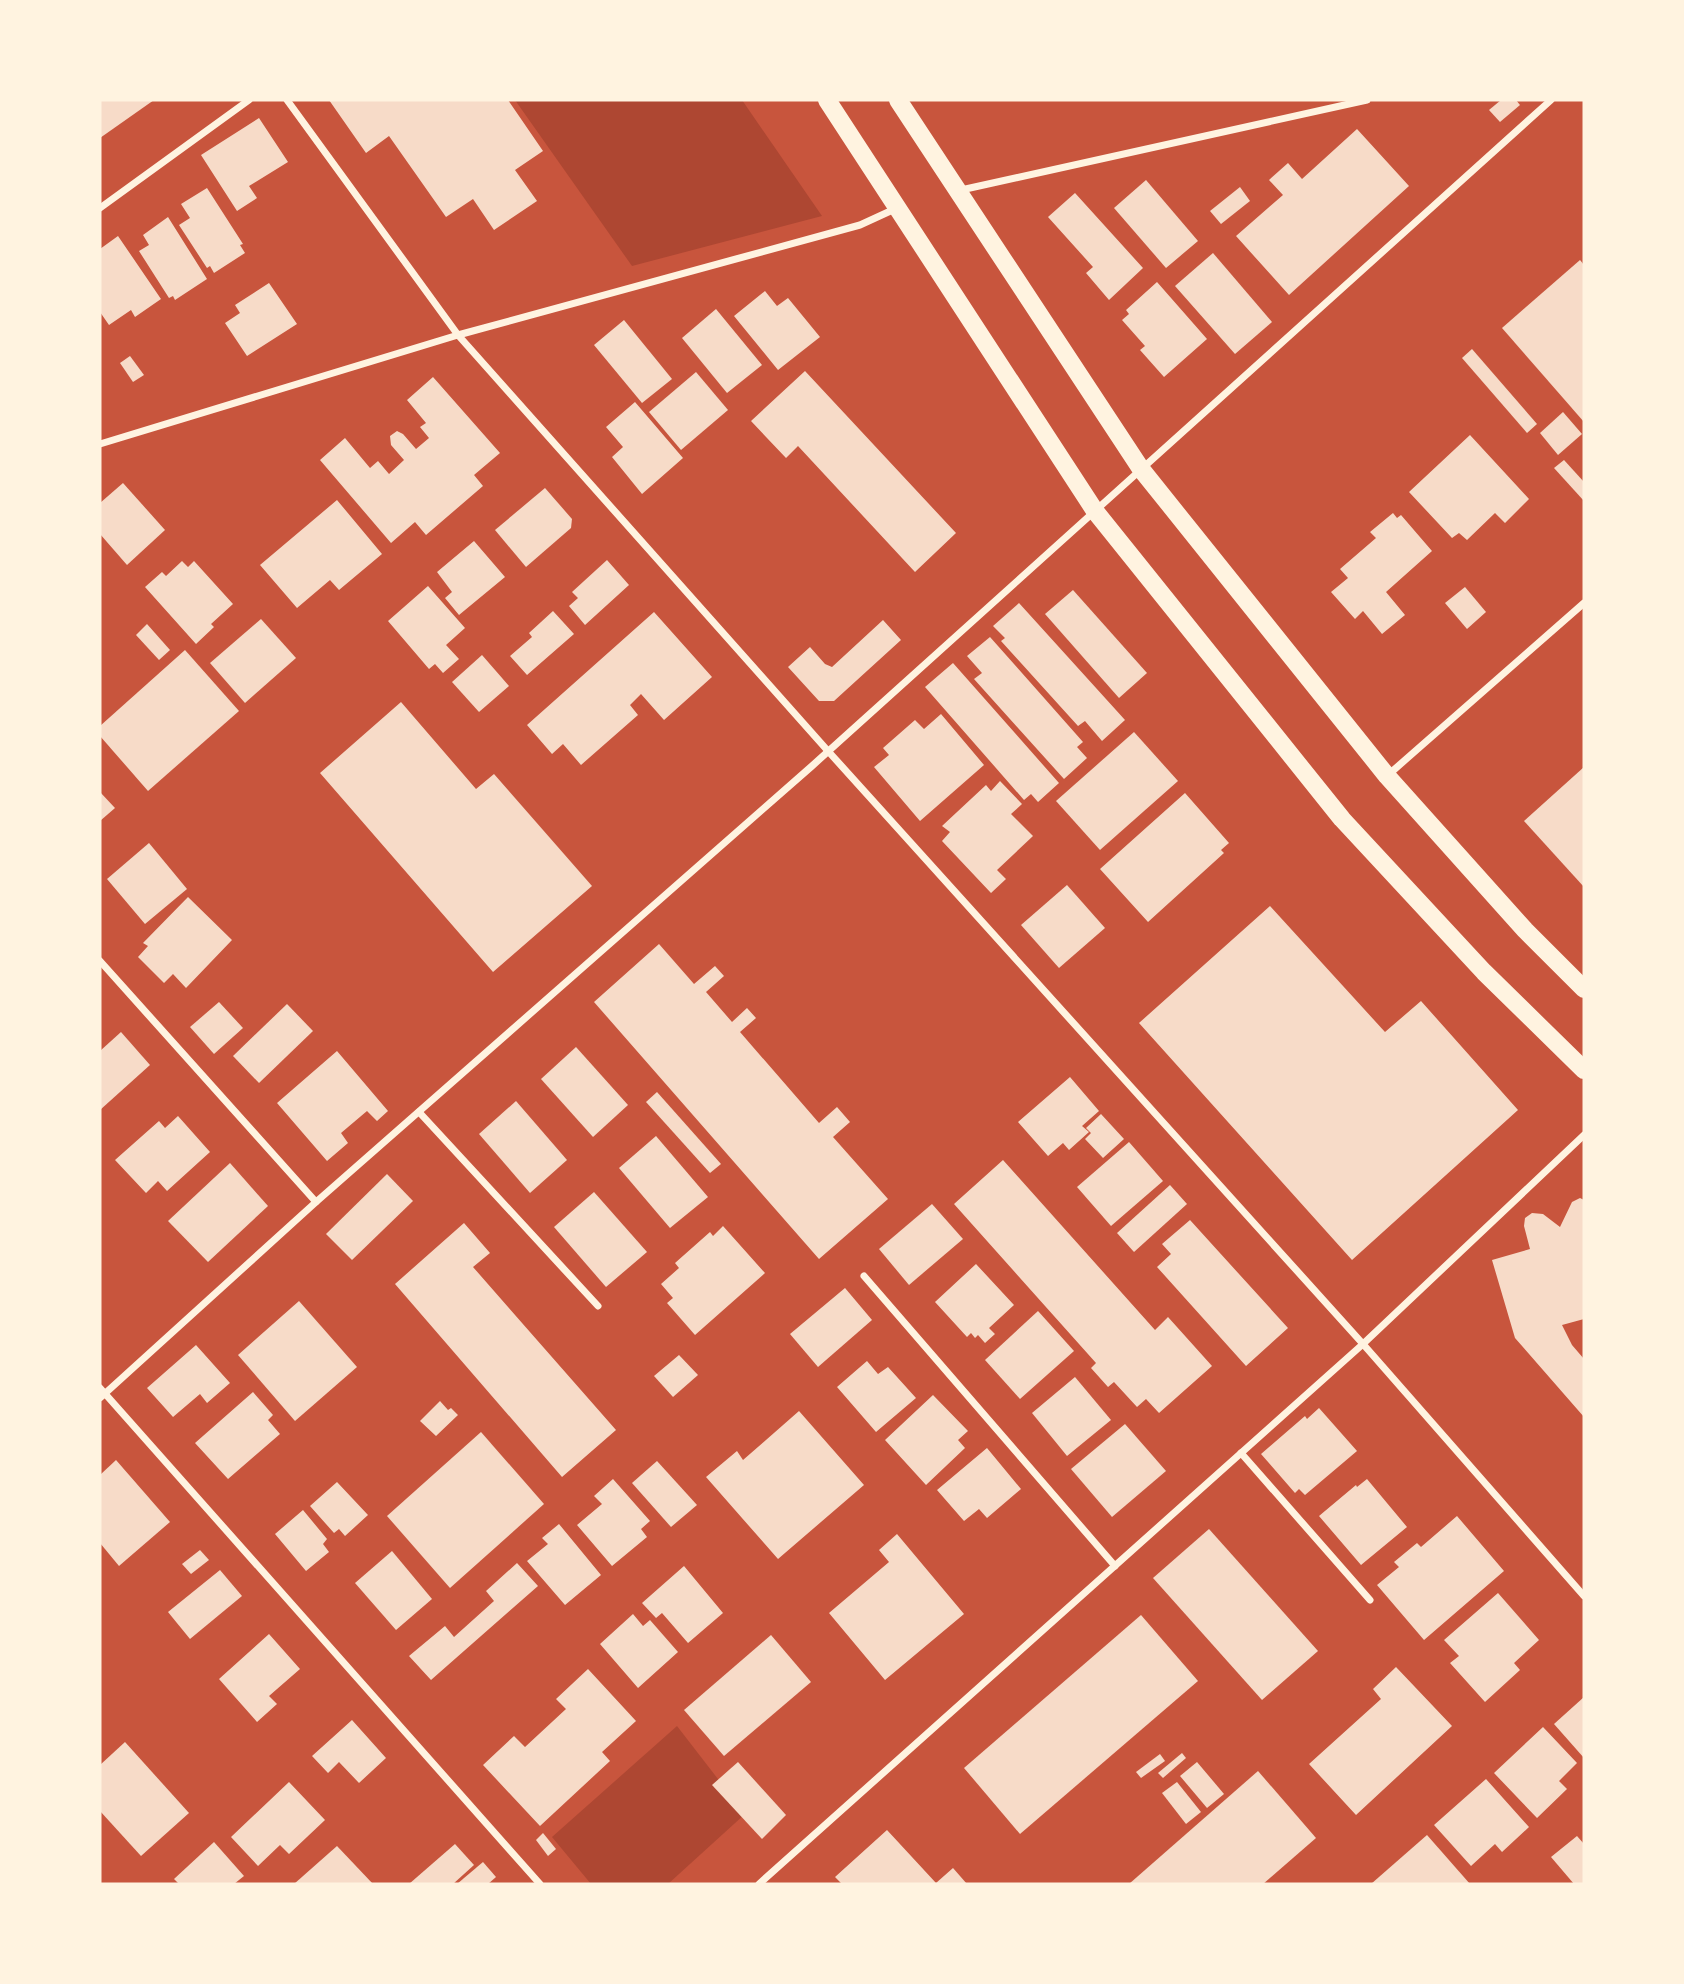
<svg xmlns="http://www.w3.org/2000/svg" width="1684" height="1984" viewBox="0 0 1684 1984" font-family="Quicksand,sans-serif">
<rect width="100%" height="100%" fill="#c8553d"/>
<g fill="#ae4732">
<path d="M515,100H742L822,216L632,266Z"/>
<path d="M677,1726L745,1814L668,1884H591L552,1837Z"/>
</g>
<g fill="#f7dbc8">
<path d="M100,100H154L100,138Z"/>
<path d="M329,100H508L543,151L515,170L537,201L494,230L473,199L446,217L389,136L366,153Z"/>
<path d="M1501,100H1516L1520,105L1500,122L1489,110Z"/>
<path d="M259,118L288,162L249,186L257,198L237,211L201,155Z"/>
<path d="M1357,129L1409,186L1289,295L1236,236L1283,195L1269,180L1288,163L1302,179Z"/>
<path d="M1146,180L1198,241L1166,268L1114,208Z"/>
<path d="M1240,187L1250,201L1221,224L1210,211Z"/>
<path d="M207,188L243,244L240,245L245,253L214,273L210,266L207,268L179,225L190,218L181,204Z"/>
<path d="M1075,193L1143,268L1109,300L1086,273L1093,267L1048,217Z"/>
<path d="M168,217L207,279L175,300L173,296L169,298L139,251L149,245L143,235Z"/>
<path d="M118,236L161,299L135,317L131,310L109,325L100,312V249Z"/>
<path d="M1213,253L1272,322L1235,354L1175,286Z"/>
<path d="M1580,260L1584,265V422L1502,328Z"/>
<path d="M1157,282L1207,339L1164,377L1140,350L1145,346L1122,320L1129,314L1126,310Z"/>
<path d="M269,283L297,324L247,356L225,323L240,313L235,305Z"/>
<path d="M765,291L777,306L788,298L820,337L778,370L734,316Z"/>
<path d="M716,309L762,365L727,393L682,338Z"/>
<path d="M624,320L672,379L642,403L594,345Z"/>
<path d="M1472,349L1537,424L1527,433L1462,358Z"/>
<path d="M130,356L144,375L133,382L120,363Z"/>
<path d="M805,371L956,533L915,572L798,446L786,458L751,421Z"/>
<path d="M696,372L728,410L681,450L649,412Z"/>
<path d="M433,377L500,453L474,475L483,486L426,535L415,522L391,543L320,460L345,438L370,468L378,461L389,474L404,460L391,445L390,436L397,431L403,434L416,449L429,438L420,427L426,423L407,400Z"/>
<path d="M635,402L683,458L642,494L612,457L623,447L606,427Z"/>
<path d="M1563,412L1582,434L1558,455L1540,433Z"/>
<path d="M1470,435L1529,499L1505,523L1495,513L1467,540L1459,533L1452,538L1409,492Z"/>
<path d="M1564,460L1584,482V501L1554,468Z"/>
<path d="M123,483L165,530L127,565L100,534V503Z"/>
<path d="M545,488L572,519L571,528L526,567L495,530Z"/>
<path d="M337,500L382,554L339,590L330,580L297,608L260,565Z"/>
<path d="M1393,513L1397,518L1401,515L1432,551L1386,592L1405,615L1382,634L1363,611L1355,619L1331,592L1348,578L1340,569L1376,538L1370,532Z"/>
<path d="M474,541L505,577L459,615L445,598L452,592L437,572Z"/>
<path d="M607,560L629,585L585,625L569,606L578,598L572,592Z"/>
<path d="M182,561L188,567L194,561L233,604L211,624L214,627L196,644L145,587L162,572L166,576Z"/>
<path d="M428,586L465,628L446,645L459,659L443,673L435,664L429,669L388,621Z"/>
<path d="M1465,587L1486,612L1467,629L1445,603Z"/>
<path d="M1073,590L1147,673L1119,698L1045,614Z"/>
<path d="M1019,603L1125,720L1102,741L1085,721L1078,726L1001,641L1005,638L993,626Z"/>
<path d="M553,611L574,634L527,675L510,656L532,637L529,633Z"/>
<path d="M654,612L712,677L664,720L641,694L630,705L638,715L581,765L563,744L552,754L527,725Z"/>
<path d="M261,619L296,658L245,703L210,663Z"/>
<path d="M883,620L901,640L834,701H819L788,667L810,647L825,664L832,667Z"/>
<path d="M147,624L170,650L159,660L136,635Z"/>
<path d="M990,637L1083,742L1077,747L1087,758L1064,779L974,679L982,673L967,656Z"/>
<path d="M185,650L239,711L148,791L100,736V726Z"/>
<path d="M482,655L509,686L479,712L452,682Z"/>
<path d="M953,663L1059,783L1038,802L1031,794L1024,800L925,687Z"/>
<path d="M401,702L476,789L494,774L592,886L493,972L320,773Z"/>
<path d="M941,714L984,765L920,821L874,767L889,755L883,748L915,720L924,729Z"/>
<path d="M1134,732L1178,781L1100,850L1056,801Z"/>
<path d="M1584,767V887L1524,821Z"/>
<path d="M1000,781L1022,804L1011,814L1033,836L997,870L1006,879L991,893L942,841L950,832L942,826L986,785L991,791Z"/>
<path d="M100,792L115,808L100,821Z"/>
<path d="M1185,793L1229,843L1221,850L1224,853L1148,922L1100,869Z"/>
<path d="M149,843L187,889L145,924L107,879Z"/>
<path d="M1067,885L1105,928L1059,968L1021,925Z"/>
<path d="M188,897L232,940L186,988L173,974L164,983L138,957L148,946L143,943Z"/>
<path d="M1270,906L1385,1032L1421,1001L1518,1110L1352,1260L1139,1023Z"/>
<path d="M659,944L694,984L715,966L724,976L706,992L732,1022L747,1008L756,1018L740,1032L819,1123L837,1107L850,1122L833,1137L888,1199L819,1259L594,1002Z"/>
<path d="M219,1002L243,1028L214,1054L190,1027Z"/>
<path d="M287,1004L313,1031L259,1083L233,1056Z"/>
<path d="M121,1032L150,1065L100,1110V1051Z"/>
<path d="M576,1047L628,1105L593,1137L541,1079Z"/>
<path d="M337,1051L388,1111L377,1121L367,1111L341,1133L348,1143L327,1161L277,1103Z"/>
<path d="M1070,1077L1099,1111L1082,1126L1089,1132L1069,1150L1063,1143L1048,1156L1018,1122Z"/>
<path d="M657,1092L721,1164L710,1173L646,1102Z"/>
<path d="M516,1101L567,1160L530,1193L479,1134Z"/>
<path d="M1101,1114L1124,1139L1103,1158L1085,1139L1091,1133L1086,1128Z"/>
<path d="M178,1116L210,1152L167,1191L158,1181L146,1193L115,1160L159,1121L165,1128Z"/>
<path d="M656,1136L708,1197L670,1228L619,1168Z"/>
<path d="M1129,1142L1163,1181L1111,1226L1077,1187Z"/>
<path d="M1003,1160L1155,1330L1168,1317L1212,1366L1159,1413L1146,1399L1137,1407L1114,1382L1108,1387L1091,1368L1096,1363L954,1204Z"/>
<path d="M230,1163L268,1206L208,1262L168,1221Z"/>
<path d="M387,1174L413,1201L352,1260L326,1234Z"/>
<path d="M1170,1185L1187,1204L1134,1252L1117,1233Z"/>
<path d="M594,1192L647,1252L606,1287L554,1227Z"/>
<path d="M1580,1198L1584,1200V1319L1562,1325L1572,1345L1584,1359V1417L1515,1338L1492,1260L1530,1249L1524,1226L1525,1218L1532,1213L1543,1214L1560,1227L1572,1202Z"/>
<path d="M932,1204L963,1239L909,1285L879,1249Z"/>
<path d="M1190,1220L1288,1328L1246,1366L1157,1267L1171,1254L1162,1244Z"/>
<path d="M464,1223L490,1253L473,1267L616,1430L562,1477L395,1284Z"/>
<path d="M723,1226L765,1273L695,1335L667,1303L673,1298L661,1284L679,1268L675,1263L710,1232L713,1236Z"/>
<path d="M976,1264L1014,1305L989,1328L995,1334L985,1343L978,1335L975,1338L971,1333L967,1337L935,1302Z"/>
<path d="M845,1288L872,1320L818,1367L790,1334Z"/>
<path d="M299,1301L357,1367L295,1421L238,1355Z"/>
<path d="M1038,1311L1074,1351L1020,1399L985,1360Z"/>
<path d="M196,1345L230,1383L207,1403L200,1394L173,1417L147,1388Z"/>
<path d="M679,1355L698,1375L673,1397L654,1376Z"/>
<path d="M867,1361L878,1374L888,1367L916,1398L876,1432L837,1387Z"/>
<path d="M1075,1377L1111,1420L1067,1456L1032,1413Z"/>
<path d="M253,1392L273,1415L268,1420L280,1434L228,1479L195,1443Z"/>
<path d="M933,1395L968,1431L958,1440L965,1448L926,1485L885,1440Z"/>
<path d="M440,1401L448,1410L451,1408L458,1415L436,1436L420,1421Z"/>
<path d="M1319,1408L1357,1451L1305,1495L1299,1489L1295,1493L1261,1454L1305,1416L1307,1419Z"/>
<path d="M799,1411L864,1485L778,1559L706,1477L737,1451L743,1460Z"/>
<path d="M1125,1424L1166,1471L1112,1517L1071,1469Z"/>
<path d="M481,1432L544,1504L450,1588L387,1516Z"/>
<path d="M987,1448L1021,1489L987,1518L979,1509L964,1521L937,1490Z"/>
<path d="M116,1460L170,1522L119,1566L100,1543V1475Z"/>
<path d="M657,1461L697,1505L671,1527L632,1483Z"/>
<path d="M613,1479L650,1521L641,1529L647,1537L612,1566L577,1525L602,1504L594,1496Z"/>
<path d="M1367,1479L1407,1527L1361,1565L1319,1516L1356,1485L1357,1487Z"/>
<path d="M337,1482L368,1515L345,1536L339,1529L334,1533L310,1506Z"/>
<path d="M303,1510L327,1539L323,1544L329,1552L306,1571L275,1534Z"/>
<path d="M1457,1516L1504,1571L1424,1640L1377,1585L1399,1567L1394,1562L1417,1543L1421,1547Z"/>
<path d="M559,1524L601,1575L565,1605L527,1561L548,1544L542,1538Z"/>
<path d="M1209,1529L1318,1651L1262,1700L1153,1578Z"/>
<path d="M897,1534L964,1614L885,1680L829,1613L889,1562L879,1550Z"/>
<path d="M200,1550L209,1560L191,1574L182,1564Z"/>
<path d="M392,1551L432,1599L396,1630L355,1583Z"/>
<path d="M517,1563L538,1586L431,1680L409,1656L445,1626L454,1637L494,1601L486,1591Z"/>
<path d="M684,1566L723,1613L688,1643L662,1613L656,1618L642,1603Z"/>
<path d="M220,1570L242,1596L190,1639L168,1612Z"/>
<path d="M1498,1593L1539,1640L1514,1663L1520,1670L1485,1702L1450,1663L1459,1656L1444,1640Z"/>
<path d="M633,1614L643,1626L650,1620L678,1652L638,1688L600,1644Z"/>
<path d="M1141,1615L1198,1681L1020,1834L964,1768Z"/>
<path d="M269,1634L300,1669L269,1696L277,1704L257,1722L219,1679Z"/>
<path d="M771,1635L811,1682L724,1756L684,1710Z"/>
<path d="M1396,1667L1452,1726L1356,1815L1309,1764L1381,1699L1373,1689Z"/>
<path d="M588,1669L636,1721L602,1752L610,1761L540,1826L483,1765L514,1736L525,1747L566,1709L556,1699Z"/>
<path d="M1584,1697V1758L1554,1724Z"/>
<path d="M352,1720L386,1758L359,1783L339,1762L328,1773L312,1756Z"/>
<path d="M1543,1727L1577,1763L1559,1781L1567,1789L1537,1818L1494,1773Z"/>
<path d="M125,1742L189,1813L141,1856L100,1811V1765Z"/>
<path d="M1182,1753L1186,1758L1163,1778L1158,1773Z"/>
<path d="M1160,1754L1165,1761L1141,1778L1136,1772Z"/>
<path d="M738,1762L786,1815L762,1839L712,1785Z"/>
<path d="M1197,1762L1224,1794L1207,1808L1180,1776Z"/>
<path d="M1258,1771L1316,1838L1263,1884H1129Z"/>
<path d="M1486,1779L1529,1827L1502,1852L1495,1844L1471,1866L1434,1825Z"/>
<path d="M289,1782L325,1820L289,1854L280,1845L258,1866L231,1837Z"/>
<path d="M1177,1782L1201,1812L1186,1824L1162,1793Z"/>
<path d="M887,1830L936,1883L953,1868L967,1884H842L835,1877Z"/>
<path d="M543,1833L556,1849L548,1856L536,1840Z"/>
<path d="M1427,1835L1470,1884H1371Z"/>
<path d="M1577,1836L1584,1844V1884H1574L1551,1857Z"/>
<path d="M214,1842L244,1876L234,1884H179L174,1879Z"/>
<path d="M455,1844L474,1865L453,1884H409Z"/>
<path d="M337,1846L373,1884H294Z"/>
<path d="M483,1862L496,1877L488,1884H457Z"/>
</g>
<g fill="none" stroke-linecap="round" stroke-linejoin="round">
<g stroke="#fff3e0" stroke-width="7">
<path d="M287,100L458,335L828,751L1363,1344L1584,1596"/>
<path d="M961,190L1367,100"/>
<path d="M100,208L249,100"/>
<path d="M100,444L458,335L860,225L897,208"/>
<path d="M1388,775L1584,603"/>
<path d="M100,961L316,1202"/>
<path d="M419,1112L598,1306"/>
<path d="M864,1276L1115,1566"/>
<path d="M100,1388L540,1884"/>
<path d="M100,1398L316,1202L812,766L1551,100"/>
<path d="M1241,1453L1370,1600"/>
<path d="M759,1884L1363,1344L1584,1135"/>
</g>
<g stroke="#fff3e0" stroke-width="18">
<path d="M827,100L1095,511L1342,819L1484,972L1584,1070"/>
<path d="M898,100L1141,469L1387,776L1525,930L1584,989"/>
</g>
</g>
<rect width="1684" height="1984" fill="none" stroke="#fff3e0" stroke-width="203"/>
</svg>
